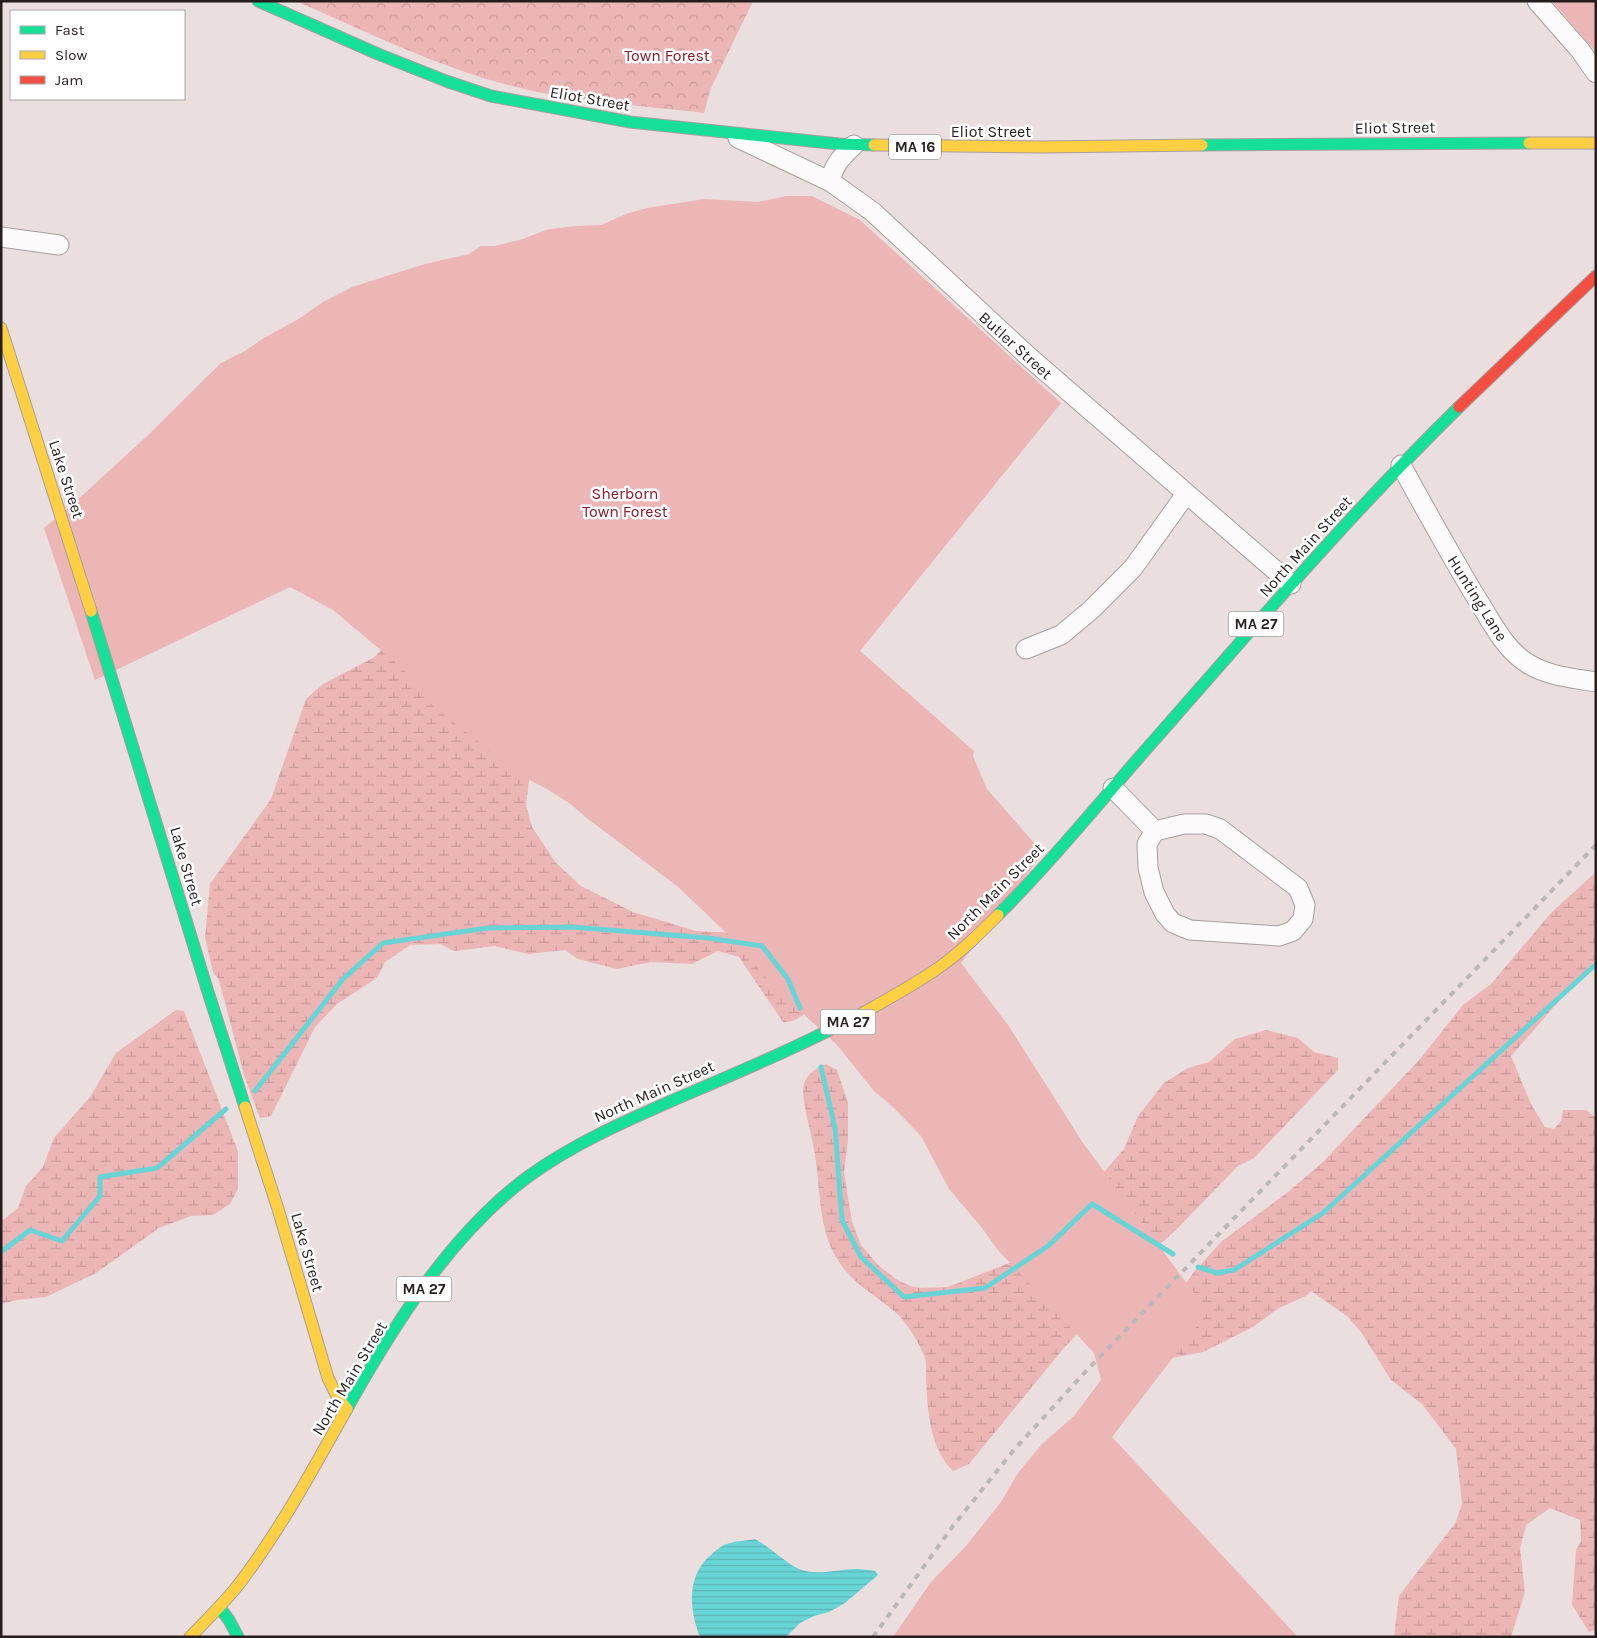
<svg xmlns="http://www.w3.org/2000/svg" width="1597" height="1638" viewBox="0 0 1597 1638" font-family="Karla,sans-serif">
<defs>
<pattern id="forest-crowns" width="20" height="18" patternUnits="userSpaceOnUse" patternTransform="scale(1.25)"><rect width="20" height="18" fill="#ecb5b6"/><path d="M2 6a3 3 0 1 1 6 0M12 15a3 3 0 1 1 6 0" fill="none" stroke="#ca9b9c"/></pattern>
<pattern id="wetland-marsh" width="20" height="14" patternUnits="userSpaceOnUse" patternTransform="scale(1.25)"><rect width="20" height="14" fill="#ecb5b6"/><path d="M1 5h8M5 5V1M11 12h8M15 12V8" fill="none" stroke="#ca9b9c"/></pattern>
<pattern id="water-rules" width="6" height="5" patternUnits="userSpaceOnUse" patternTransform="scale(1.25)"><rect width="6" height="5" fill="#69d4d6"/><path d="M0 2.5h6" fill="none" stroke="#5bb6b7"/></pattern>
</defs>
<rect width="100%" height="100%" fill="#ebdede"/>
<path fill="url(#forest-crowns)" d="M296,1H753L711,88L704,113C640,105 574,102 512,86C437,67 367,32 296,1Z"/>
<g fill="url(#wetland-marsh)">
<path d="M444,592L531,764L526,805L532,827L556,863L581,886L633,912L696,931L777,935L814,1007C806,1013 793,1024 783,1022L739,957L718,951L692,964L651,962L617,969L578,959L565,950L528,954L495,946L454,951L440,944L410,945L385,962L377,978L337,1004L315,1027L271,1116L260,1118L244,1075L219,980L213,972L205,938L210,884L271,799L306,699L323,684L373,658Z"/>
<path d="M1596,872V959L1511,1056L1531,1104L1545,1127L1554,1129L1561,1121L1563,1110H1586L1596,1118V1629L1589,1632L1572,1605L1576,1550L1581,1541L1580,1520L1550,1508L1526,1525L1520,1548L1525,1592L1511,1637H1394L1399,1596L1456,1522L1462,1503L1456,1449L1422,1404L1391,1380L1361,1332L1347,1316L1311,1291L1306,1296L1279,1308L1253,1327L1203,1352L1166,1359L1182,1289L1194,1272L1222,1241L1288,1192L1323,1162L1420,1059L1463,1005L1491,984L1551,913Z"/>
<path d="M176,1010L184,1011L238,1151V1189L230,1204L213,1215L191,1216L159,1228L96,1273L46,1297L17,1300L1,1304V1220H3L18,1208L26,1186L43,1167L54,1138L90,1097L116,1053Z"/>
<path d="M1266,1030L1298,1038L1314,1052L1338,1058V1070L1254,1158L1238,1166L1176,1230L1143,1259L1108,1301L1063,1349L969,1464L953,1471C929,1448 927,1407 926,1375C926,1367 927,1360 923,1353C918,1341 905,1320 895,1312C877,1296 855,1285 841,1265C834,1255 828,1242 825,1230C819,1206 819,1180 815,1155C813,1138 800,1098 804,1084C807,1073 817,1068 826,1064L837,1070L848,1103V1141L844,1172L852,1222L861,1245L879,1266L896,1279L910,1286L921,1288L948,1287L1017,1260L1104,1172L1124,1149L1138,1116L1164,1083L1188,1068L1209,1062L1235,1039Z"/>
</g>
<g fill="#ecb5b6">
<path d="M1552,1H1596V52Z"/>
<path d="M786,196H812L860,220L1061,403L860,651L974,751L973,756L987,789L1043,853L961,963L1008,1025L1083,1143L1208,1312L1112,1437L1298,1637H893L931,1582L966,1546L1001,1502L1018,1473L1042,1444L1074,1416L1101,1380L1094,1353L997,1249L982,1228L949,1189L921,1136L893,1107L874,1091L837,1045L770,983L737,943L677,886L588,819L569,803L547,789L514,772L497,756L433,706L402,668L333,610L290,587L95,680L44,528L72,505L147,436L221,363L245,351L262,339L297,320L323,302L352,287L425,264L469,254L481,246H495L523,239L549,229L577,226L601,225L626,214L647,208L705,199L758,202Z"/>
</g>
<path fill="url(#water-rules)" d="M755,1539C770,1547 782,1560 797,1568C815,1577 837,1569 856,1569C862,1569 869,1570 875,1571L878,1575L845,1603L829,1612L814,1616L800,1623L786,1637H700C689,1609 686,1575 712,1554C715,1551 720,1547 724,1545C733,1541 745,1541 755,1539Z"/>
<g fill="none" stroke-linecap="round" stroke-linejoin="round">
<g stroke="#69d4d6" stroke-width="5">
<path d="M821,1067L835,1128L842,1220L861,1257L904,1297L985,1288L1048,1246L1092,1204L1173,1254"/>
<path d="M255,1091L343,979L383,943L488,928L572,927L708,938L762,946L788,979L800,1008"/>
<path d="M1,1252L30,1230L62,1241L100,1196V1177L157,1168L226,1109"/>
<path d="M1198,1267L1217,1273L1234,1270L1323,1213L1596,964"/>
</g>
<g stroke="#a89e9e" stroke-width="21">
<g id="street">
<path d="M1537,1L1580,50L1596,73"/>
<path d="M738,138L831,182L873,212L1029,357L1291,584"/>
<path d="M831,182C832,165 843,156 854,145"/>
<path d="M1,237L59,245"/>
<path d="M1401,465C1425,509 1449,552 1474,594C1489,617 1503,648 1527,663C1547,676 1572,678 1596,682"/>
<path d="M1026,649L1061,635L1091,610L1133,568L1186,494"/>
<path d="M1113,788L1155,831"/>
<path d="M1184,824H1206L1220,829L1298,888L1305,905L1303,919L1293,931L1279,936L1190,930L1173,923L1165,914L1154,892L1148,868L1147,844L1155,831Z"/>
</g>
</g>
<g stroke="#a89e9e" stroke-width="13">
<g id="fast">
<path d="M258,1L378,54L446,81L491,96L630,122L839,144L874,145"/>
<path d="M1202,145L1529,143"/>
<path d="M91,611L208,992L245,1107"/>
<path d="M998,915C1049,864 1095,808 1142,754C1246,636 1347,517 1459,407"/>
<path d="M345,1412C392,1328 450,1234 529,1176C572,1145 621,1123 669,1102C734,1074 799,1047 861,1014"/>
<path d="M220,1608L229,1620L238,1637"/>
</g>
</g>
<g stroke="#a89e9e" stroke-width="13">
<g id="slow">
<path d="M1529,143H1596"/>
<path d="M874,145L1042,147L1202,145"/>
<path d="M1,328L91,611"/>
<path d="M861,1014C888,999 916,984 941,966C962,951 980,933 998,915"/>
<path d="M245,1107L278,1209L328,1378L338,1398L347,1409"/>
<path d="M190,1637C207,1620 224,1603 239,1584C280,1530 312,1471 345,1412"/>
</g>
</g>
<g stroke="#a89e9e" stroke-width="13">
<path id="jam" d="M1459,407L1596,276"/>
</g>
<use href="#street" stroke="#fcfafa" stroke-width="19"/>
<use href="#fast" stroke="#16e098" stroke-width="11"/>
<use href="#slow" stroke="#ffcf43" stroke-width="11"/>
<use href="#jam" stroke="#f24e42" stroke-width="11"/>
<path stroke="#bbb8b8" stroke-width="4" stroke-dasharray="6 6" stroke-linecap="butt" d="M873,1637L953,1526L1013,1451L1087,1370L1596,845"/>
</g>
<g text-anchor="middle" stroke-width="5" stroke-linejoin="round" paint-order="stroke">
<g fill="#fff" stroke="#676161" stroke-width="1">
<rect x="889" y="134.5" width="52" height="25" rx="4"/>
<rect x="1228.5" y="611.5" width="55" height="25" rx="4"/>
<rect x="820.5" y="1009.5" width="55" height="25" rx="4"/>
<rect x="396.5" y="1276.5" width="55" height="25" rx="4"/>
</g>
<g font-size="15" font-weight="bold" fill="#261d1d">
<text x="915" y="152">MA 16</text>
<text x="1256" y="629">MA 27</text>
<text x="848" y="1027">MA 27</text>
<text x="424" y="1294">MA 27</text>
</g>
<g font-size="16" fill="#90182b" stroke="#fff">
<text x="667" y="61">Town Forest</text>
<text x="625" y="499">Sherborn<tspan x="625" dy="18">Town Forest</tspan></text>
</g>
<g font-size="16" fill="#261d1d" stroke="#fff">
<text transform="translate(590 98) rotate(10)" y="6">Eliot Street</text>
<text transform="translate(1395 127) rotate(-1)" y="6">Eliot Street</text>
<text x="991" y="137">Eliot Street</text>
<text transform="translate(1016 345) rotate(42)" y="6">Butler Street</text>
<text transform="translate(67 479) rotate(72)" y="6">Lake Street</text>
<text transform="translate(1305 546) rotate(-48)" y="6">North Main Street</text>
<text transform="translate(1478 598) rotate(58)" y="6">Hunting Lane</text>
<text transform="translate(187 866) rotate(74)" y="6">Lake Street</text>
<text transform="translate(995 891) rotate(-45)" y="6">North Main Street</text>
<text transform="translate(654 1091) rotate(-24)" y="6">North Main Street</text>
<text transform="translate(308 1252) rotate(74)" y="6">Lake Street</text>
<text transform="translate(349 1378) rotate(-59)" y="6">North Main Street</text>
</g>
</g>
<rect width="1597" height="1638" fill="none" stroke="#261d1d" stroke-width="5"/>
<rect x="10" y="10" width="175" height="90" fill="#ffffff" stroke="#a8a5a5"/>
<rect x="20" y="26" width="25" height="8" fill="#16e098" stroke="#a8a5a5"/>
<text x="55" y="35" font-size="15" fill="#261d1d">Fast</text>
<rect x="20" y="51" width="25" height="8" fill="#ffcf43" stroke="#a8a5a5"/>
<text x="55" y="60" font-size="15" fill="#261d1d">Slow</text>
<rect x="20" y="76" width="25" height="8" fill="#f24e42" stroke="#a8a5a5"/>
<text x="55" y="85" font-size="15" fill="#261d1d">Jam</text>
</svg>
